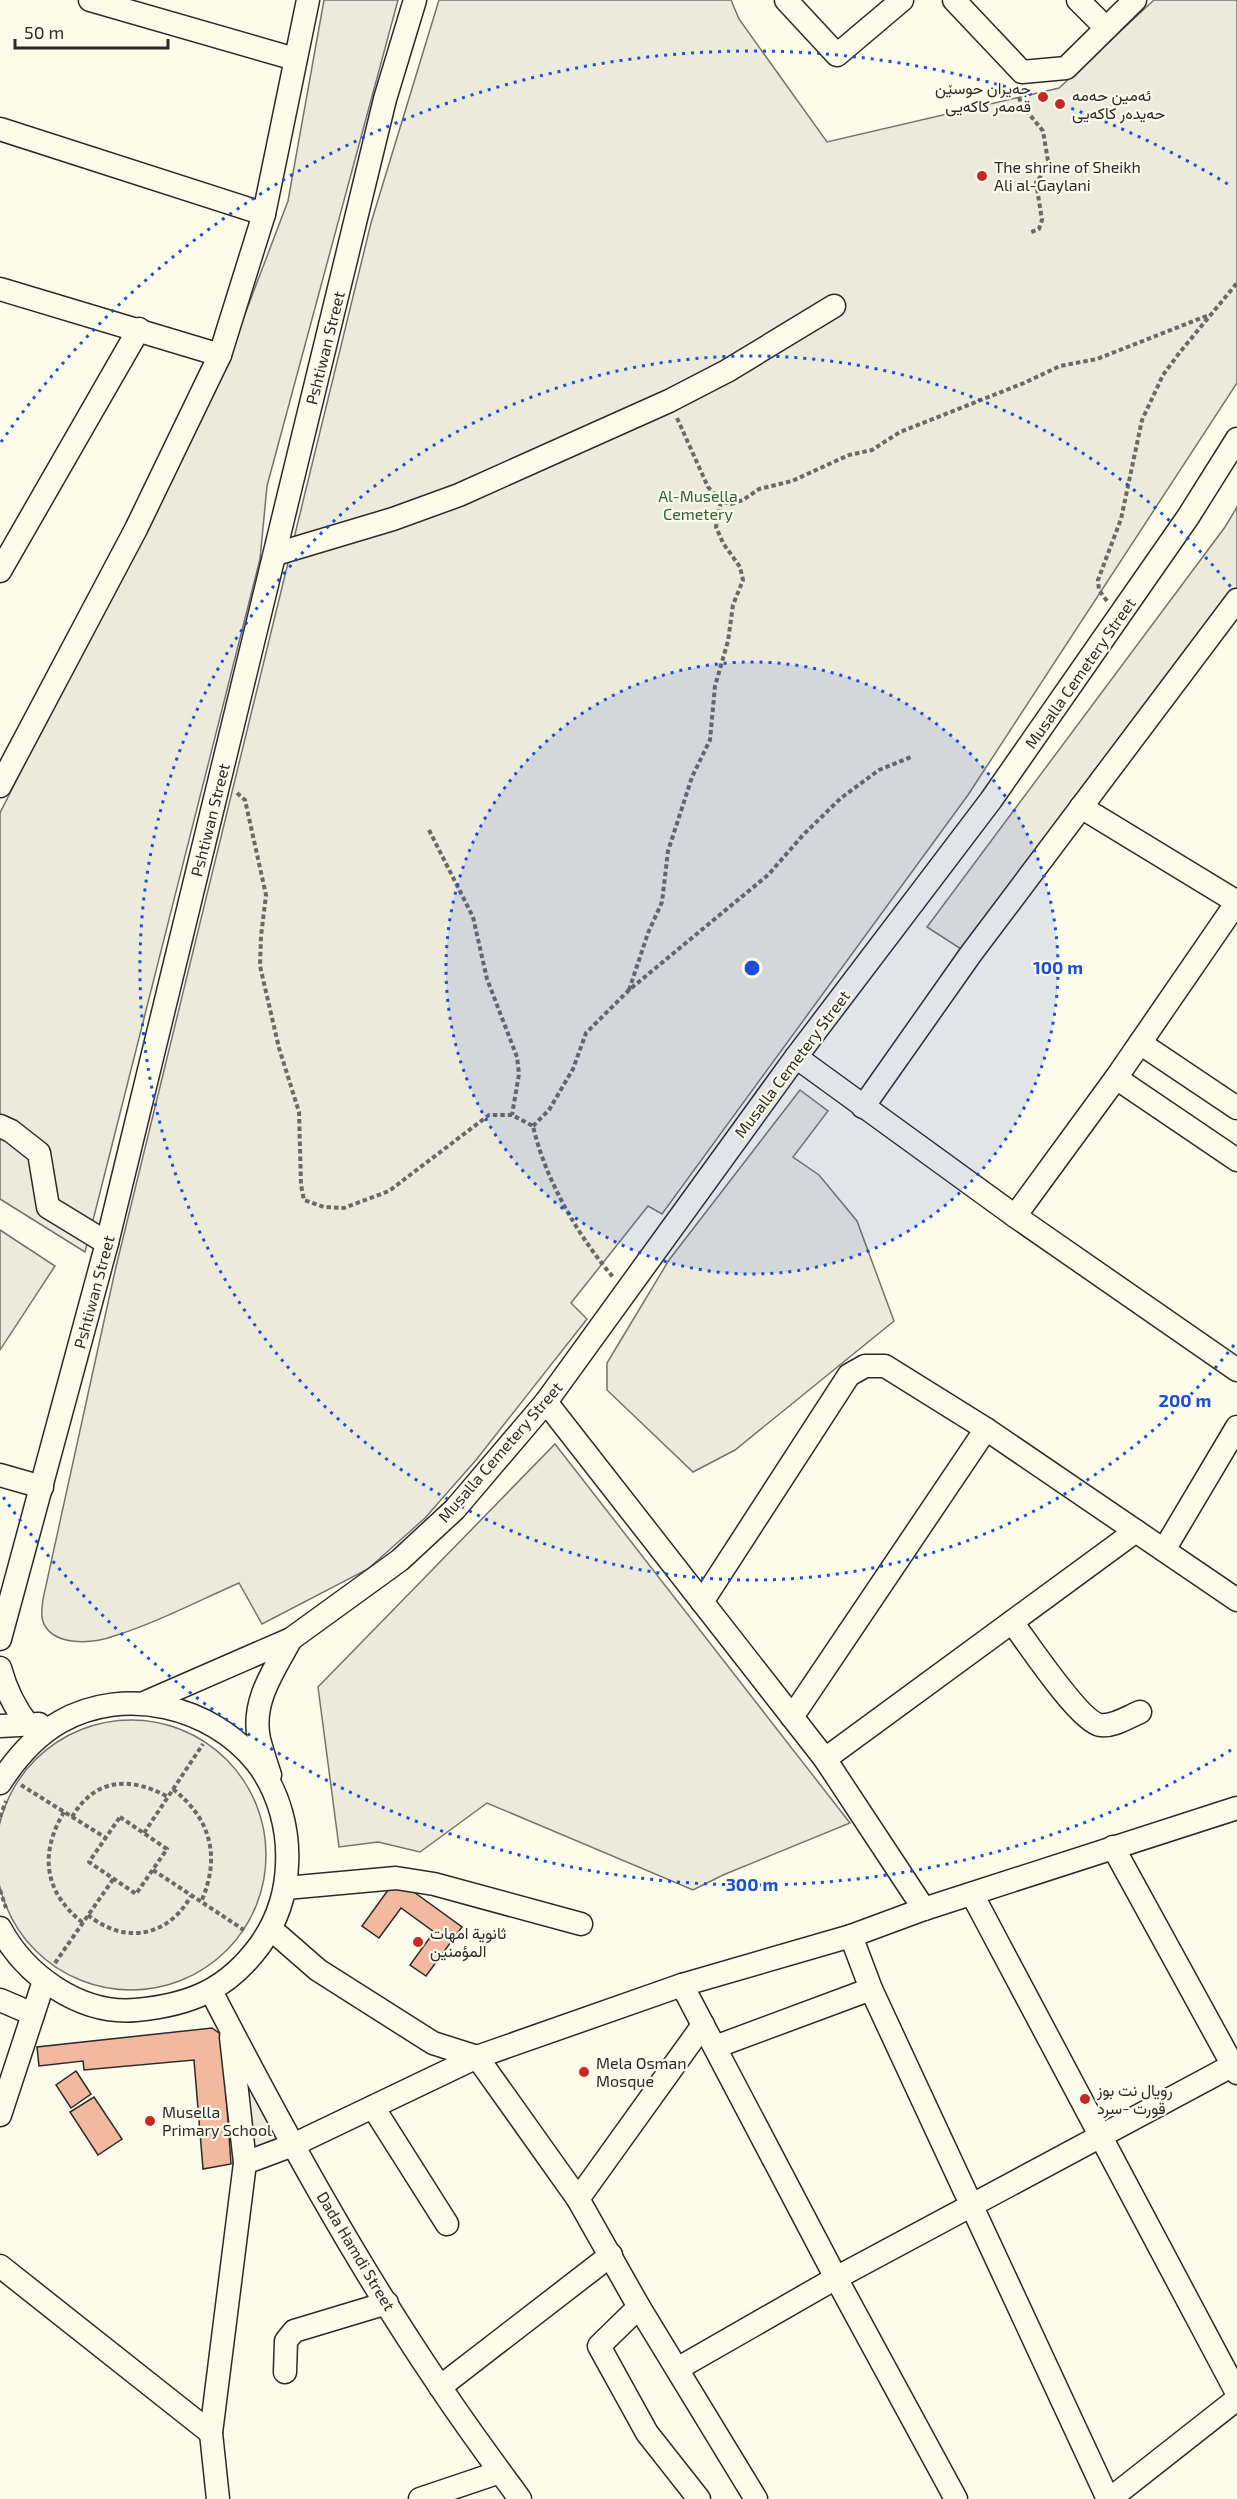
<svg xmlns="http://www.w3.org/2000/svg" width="1237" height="2499" viewBox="0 0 1237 2499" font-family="'Exo 2',Vazirmatn,sans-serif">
<rect width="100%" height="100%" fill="#fdfbea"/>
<g fill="#ecebdb" stroke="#74746e" stroke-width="1.5">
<path d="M324,0H398L267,486L260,559L85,1252L0,1199V813L231,351L288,201Z"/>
<path d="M439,0H731L739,19L827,142L1059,88L1154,0H1237V383L968,795L662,1214L648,1206L571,1303L587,1319L476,1460L425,1518L368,1569L262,1624L239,1583C198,1601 156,1623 114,1636C95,1643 58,1647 45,1626C40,1618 42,1608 43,1599L115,1271L371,223Z"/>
<path d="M1237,507V590L961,949L927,927L1225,527Z"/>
<path d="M800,1090L828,1111L793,1157L819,1175L857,1221L894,1321L735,1450L693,1472L607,1390V1363L669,1260Z"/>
<path d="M0,1230L55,1266L0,1350Z"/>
<path d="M555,1444L850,1823L723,1875L693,1890L487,1803L420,1852L378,1842L339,1847L318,1687Z"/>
<circle cx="131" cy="1855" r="135"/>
<path d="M249,2084L281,2142L249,2154L240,2085Z"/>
</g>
<g fill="#f2b8a0" stroke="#2b2b2b" stroke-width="1.5">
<path d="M396,1879L462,1927L426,1976L410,1965L434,1932L401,1908L379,1938L362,1926Z"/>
<path d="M212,2028L222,2035L231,2164L203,2169L194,2060L84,2070L83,2061L39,2066L37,2047Z"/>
<path d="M76,2071L91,2094L71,2108L56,2085Z"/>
<path d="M94,2097L122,2139L98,2155L70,2112Z"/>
</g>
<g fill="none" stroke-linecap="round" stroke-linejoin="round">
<g stroke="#2b2b2b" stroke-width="25">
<g id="minor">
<path d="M90,0L295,59"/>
<path d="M786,0L837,55L902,0"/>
<path d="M954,0L1022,72L1066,68L1135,0"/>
<path d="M1078,0L1106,28"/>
<path d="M0,129L264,214"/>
<path d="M0,289L220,355"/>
<path d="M276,554L393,519L459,495L669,401L727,371L834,306"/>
<path d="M0,571L139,329"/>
<path d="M0,786L136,529L220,355L264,214L308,0"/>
<path d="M1081,807L1237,902"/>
<path d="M1140,1043L1237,1108"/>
<path d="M796,1057L1015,1216L1237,1370"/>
<path d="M1116,1078L1237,1160"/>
<path d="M863,1107L970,955L1237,600"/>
<path d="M0,1126L11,1131L39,1153L48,1207L107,1243"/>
<path d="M1015,1216L1116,1078L1237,902"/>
<path d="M546,1402L825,1759L924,1909"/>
<path d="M0,1475L42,1487"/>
<path d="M1164,1550L1237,1427"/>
<path d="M702,1602L849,1375L865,1366H885L986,1429L1237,1600"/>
<path d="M1012,1622C1027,1642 1079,1721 1100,1725C1113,1727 1128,1717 1140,1712"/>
<path d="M0,1639L107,1243L385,99L415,0"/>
<path d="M0,1668C6,1690 14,1707 28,1725"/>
<path d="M144,1703L291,1639L400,1560L455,1509L546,1402L796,1057L991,800L1188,517L1237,439"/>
<path d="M792,1717L986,1429"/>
<path d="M0,1726L39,1724"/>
<path d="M825,1759L1136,1531"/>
<path d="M270,1775C266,1763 262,1751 259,1739C251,1702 274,1670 291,1639"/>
<path d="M0,1783C16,1758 34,1737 60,1722C124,1685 212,1706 257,1763C279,1792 289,1830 287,1865C286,1895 277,1921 260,1945C227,1990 190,2005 136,2010C80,2015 25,1975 0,1928"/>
<path d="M1113,1847L1237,2073"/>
<path d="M286,1888L396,1878L434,1884L581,1924"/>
<path d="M972,1894L1237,2393"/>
<path d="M271,1929L318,1970L433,2043L477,2057L578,2199L639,2307L756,2499"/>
<path d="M851,1936L871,1989L1108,2499"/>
<path d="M682,1985L836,2278L956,2499"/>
<path d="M211,1991C281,2126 355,2262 441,2388C466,2426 493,2462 520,2499"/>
<path d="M0,2000L33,2014"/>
<path d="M715,2047L871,1989"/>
<path d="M373,2107L447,2224"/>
<path d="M0,2115L44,1981"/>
<path d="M245,2163L293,2145L477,2057L682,1985L851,1936L924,1909L1237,1808"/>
<path d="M578,2199L703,2025"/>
<path d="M0,2266L211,2433"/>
<path d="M639,2307L599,2346L647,2433L699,2499"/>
<path d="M677,2369L836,2278L1237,2063"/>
<path d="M285,2372L286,2341L294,2331L387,2303"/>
<path d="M440,2387L611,2255"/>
<path d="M218,2499L211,2433L245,2163L231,2037"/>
<path d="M420,2499L500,2472"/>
<path d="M1110,2499L1237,2399"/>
</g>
</g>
<g stroke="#6a6964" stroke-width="4" stroke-dasharray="4.5 3" stroke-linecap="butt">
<path d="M1017,90L1021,104L1043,131L1049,167L1036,182L1042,220L1039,229L1029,233"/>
<path d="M677,418L708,487L721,501L731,504L743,500L759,489L792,481L849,455L872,450L900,432L1024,383L1060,366L1097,359L1209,315"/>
<path d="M1107,601L1099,590L1098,580L1121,519L1142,420L1163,375L1180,352L1237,283"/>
<path d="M237,793L245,800L266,895L261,936L260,966L279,1048L299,1112L301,1185L304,1200L324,1207L344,1208L389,1191L489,1115H512L533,1126C545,1179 578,1236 613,1277"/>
<path d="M429,830L473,917L487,979L517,1057L519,1074L512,1115"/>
<path d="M629,990L648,933L662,902L668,851L682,808L692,777L710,740L715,686L728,641L733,605L743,580L740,567L723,543L716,527L721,501"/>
<path d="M533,1126L549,1110L573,1069L586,1033L629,990L768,875L804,834L841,798L879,770L911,757"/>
<path d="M21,1785L106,1838"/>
<path d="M173,1789C211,1819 221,1857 201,1902"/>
<path d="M64,1812C39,1854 44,1892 83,1923"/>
<path d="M0,1817L6,1801"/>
<path d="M72,1817C95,1778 130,1776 168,1797"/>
<path d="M120,1817L167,1849L136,1894L89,1862Z"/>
<path d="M144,1833L203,1744"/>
<path d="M153,1870L244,1930"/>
<path d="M0,1890L6,1908"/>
<path d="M88,1915C125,1945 168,1937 191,1896"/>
<path d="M55,1963L114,1878"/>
</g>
<use href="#minor" stroke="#fdfbea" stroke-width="22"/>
</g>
<circle cx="752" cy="968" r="306" fill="#1d4ed8" fill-opacity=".12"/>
<g fill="none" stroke="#1d4ed8" stroke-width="3" stroke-dasharray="3 6">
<circle cx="752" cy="968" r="306"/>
<path d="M1234 1345A612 612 0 1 1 1234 591"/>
<path d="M1231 1750A917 917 0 0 1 1 1494M1 442A917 917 0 0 1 1231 186"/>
</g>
<g fill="#c62828" stroke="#fdfbea" stroke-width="2">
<circle cx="1043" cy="97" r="6"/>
<circle cx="1060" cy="104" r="6"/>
<circle cx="982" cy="176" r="6"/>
<circle cx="418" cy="1942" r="6"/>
<circle cx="584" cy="2072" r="6"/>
<circle cx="1085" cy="2099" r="6"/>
<circle cx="150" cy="2121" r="6"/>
</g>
<g text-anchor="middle" stroke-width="4.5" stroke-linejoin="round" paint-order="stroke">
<g font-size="16" fill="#2b2b2b" stroke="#fdfbea" text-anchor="start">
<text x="1031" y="94" text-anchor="end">جەیران حوسێن<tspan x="1031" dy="18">قەمەر کاکەیی</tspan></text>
<text x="1072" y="101">ئەمین حەمە<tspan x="1072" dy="18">حەیدەر کاکەیی</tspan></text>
<text x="994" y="173">The shrine of Sheikh<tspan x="994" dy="18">Ali al-Gaylani</tspan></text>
<text x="430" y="1939">ثانوية امهات<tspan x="430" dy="18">المؤمنين</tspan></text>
<text x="596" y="2069">Mela Osman<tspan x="596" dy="18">Mosque</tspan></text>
<text x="1097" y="2096">رويال نت بوز<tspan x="1097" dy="18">قورت -سرد</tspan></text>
<text x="162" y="2118">Musella<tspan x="162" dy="18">Primary School</tspan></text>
</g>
<g font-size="16" fill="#2b2b2b" stroke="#fdfbea">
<text transform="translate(325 348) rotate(-76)" y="6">Pshtiwan Street</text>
<text transform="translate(1080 673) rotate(-55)" y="6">Musalla Cemetery Street</text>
<text transform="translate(210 820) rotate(-76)" y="6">Pshtiwan Street</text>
<text transform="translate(792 1064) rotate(-53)" y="6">Musalla Cemetery Street</text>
<text transform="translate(94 1292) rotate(-75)" y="6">Pshtiwan Street</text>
<text transform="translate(500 1452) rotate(-49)" y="6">Musalla Cemetery Street</text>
<text transform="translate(356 2251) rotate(59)" y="6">Dada Hamdi Street</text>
</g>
<g font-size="16" fill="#34623c" stroke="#fdfbea">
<text x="698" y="502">Al-Musella<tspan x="698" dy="18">Cemetery</tspan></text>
</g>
</g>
<circle cx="752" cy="968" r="9" fill="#1d4ed8" stroke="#fdfbea" stroke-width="3"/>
<g font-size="18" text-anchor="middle" font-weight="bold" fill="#1d4ed8" stroke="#fdfbea" stroke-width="4.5" stroke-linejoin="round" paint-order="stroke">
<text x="1058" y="974">100 m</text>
<text x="1185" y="1407">200 m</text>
<text x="752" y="1891">300 m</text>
</g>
<path d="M15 39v9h153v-9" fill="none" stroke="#2b2b2b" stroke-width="3"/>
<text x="24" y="39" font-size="18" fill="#2b2b2b" stroke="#fdfbea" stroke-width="4.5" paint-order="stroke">50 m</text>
</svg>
